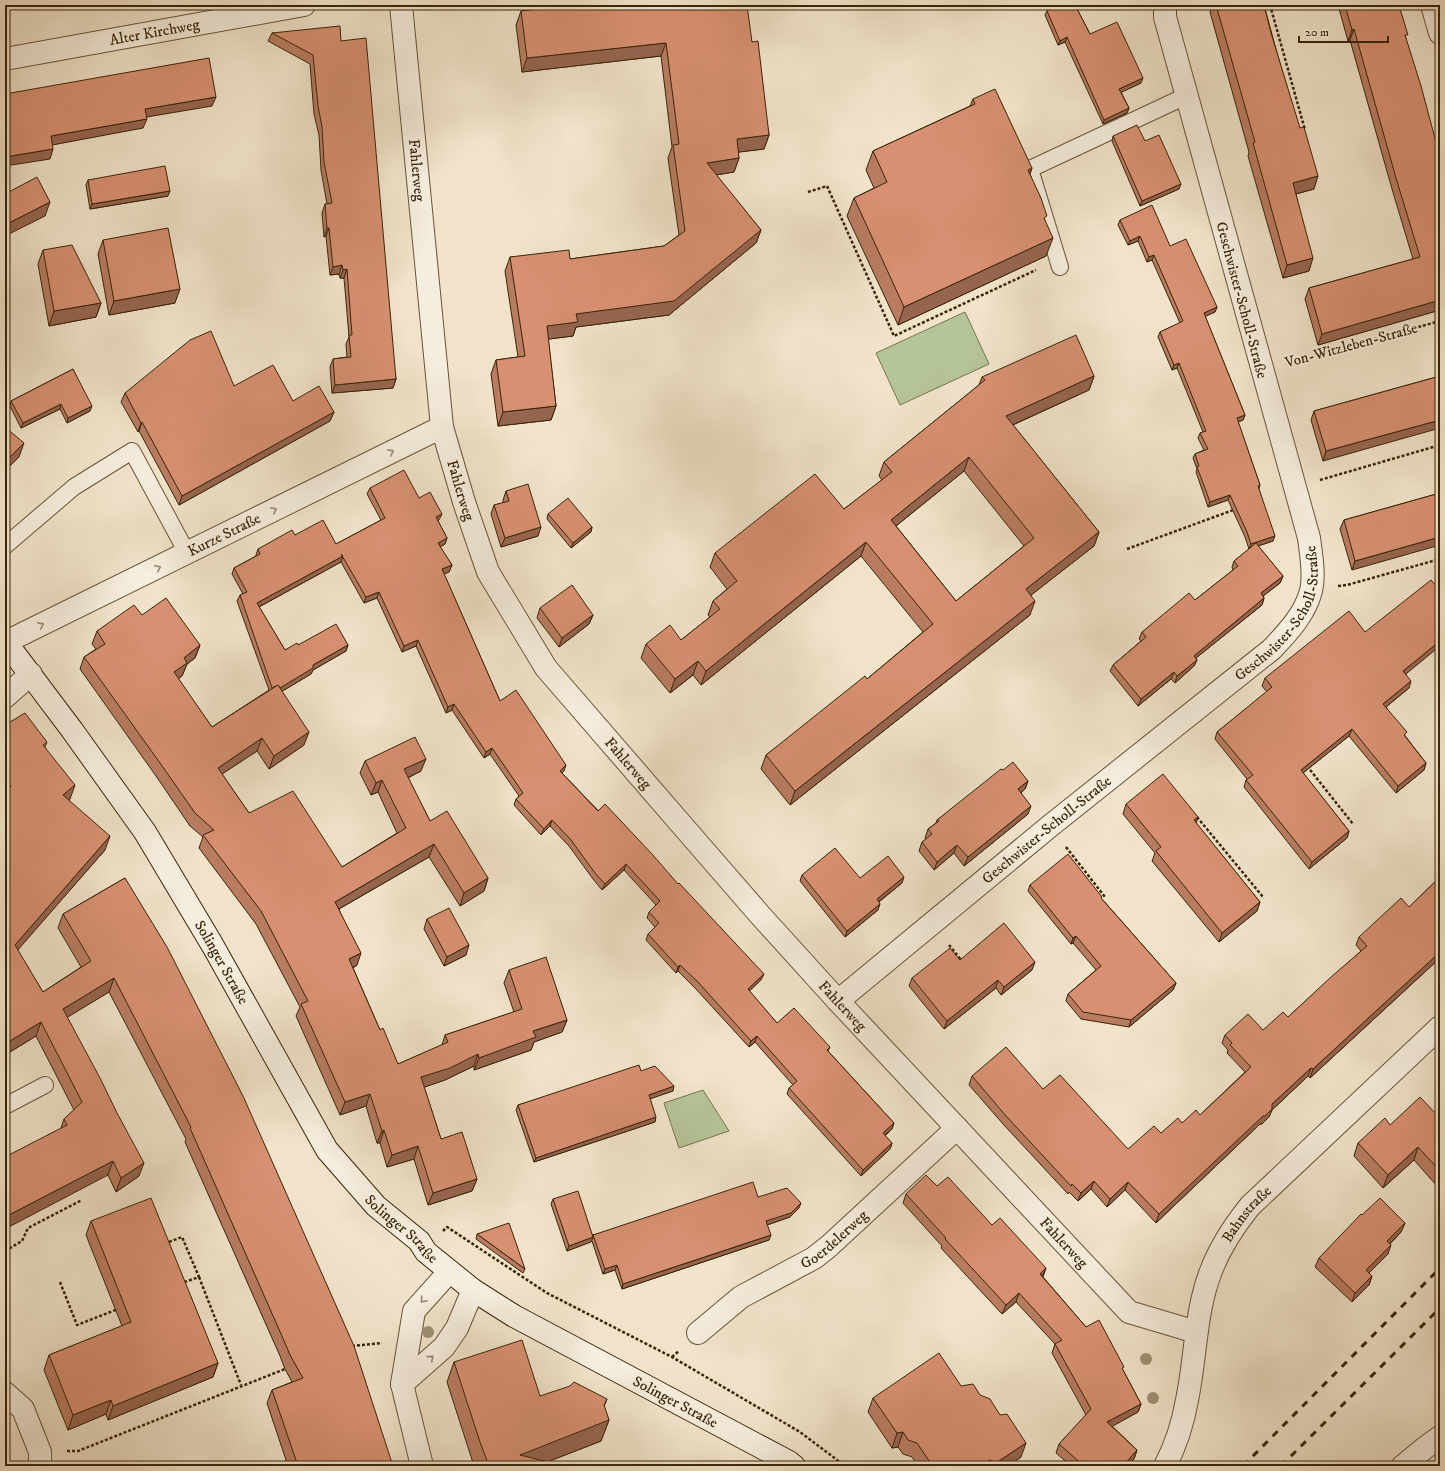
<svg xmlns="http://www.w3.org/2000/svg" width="1445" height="1471" viewBox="0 0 1445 1471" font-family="'IM FELL DW Pica',serif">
<rect width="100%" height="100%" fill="#f0e3ca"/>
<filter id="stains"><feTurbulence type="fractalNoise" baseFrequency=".005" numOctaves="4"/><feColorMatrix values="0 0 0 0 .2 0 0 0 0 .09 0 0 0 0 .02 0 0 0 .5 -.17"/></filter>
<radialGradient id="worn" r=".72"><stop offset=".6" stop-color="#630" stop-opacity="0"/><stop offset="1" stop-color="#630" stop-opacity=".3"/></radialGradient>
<g fill="#b6c499" stroke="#787450">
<path d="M965,312L989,364L900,405L876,353Z"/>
<path d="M703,1090L729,1131L679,1148L664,1103Z"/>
</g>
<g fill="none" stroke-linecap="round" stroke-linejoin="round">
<g stroke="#685438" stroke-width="18">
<g id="service">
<path d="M1060,267L1030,169L1186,96"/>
<path d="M5,546L74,487L132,451L187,553"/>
<path d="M5,1106L45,1085"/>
</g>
</g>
<g stroke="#685438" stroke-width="24">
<g id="minor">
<path id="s1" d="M401,5L442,427L464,502L488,572L546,668L681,824L760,915L838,1001L1129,1312L1196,1332"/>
<path d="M1432,5L1440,33"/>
<path id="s2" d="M5,59L304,5"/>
<path id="s3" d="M6,642L442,427"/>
<path d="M5,697L31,674"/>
<path id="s4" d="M838,1001L1050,826L1272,649C1288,632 1305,614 1311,591C1315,575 1311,554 1309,538L1165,17V5"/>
<path id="s5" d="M698,1333L741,1297L814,1258L828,1247L957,1128"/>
<path d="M402,1384L444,1347L457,1328L473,1290"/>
<path d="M5,1393L23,1409L40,1452V1466"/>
<path d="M422,1466L402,1384L414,1311L449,1272"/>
<path id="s6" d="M1165,1466C1176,1445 1183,1423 1187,1400C1196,1357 1195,1312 1211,1271C1220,1247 1234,1226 1250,1206L1440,1027"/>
<path d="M1403,1466L1426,1447L1440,1437"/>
</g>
</g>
<g stroke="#3a2407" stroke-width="24">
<g id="secondary">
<path id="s7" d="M5,641L72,730L145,832L213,946L327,1150L376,1206L419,1241L426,1252L473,1290L514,1316L789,1462L794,1466"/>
</g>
</g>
<g stroke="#3a2407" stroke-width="2.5" stroke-dasharray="3 2" stroke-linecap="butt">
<path d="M1270,5L1305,130"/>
<path d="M808,192L827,186L894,336L1036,270"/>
<path d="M1288,363L1440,321"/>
<path d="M1320,480L1440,445"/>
<path d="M1127,549L1236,509"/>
<path d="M1338,586L1347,585L1440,559"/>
<path d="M1307,766L1353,824"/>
<path d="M1197,817L1263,897"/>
<path d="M1066,847L1105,897"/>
<path d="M949,945L962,961"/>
<path d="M443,1231L447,1227L547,1293L672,1357L800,1432L845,1466"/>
<path d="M169,1242L182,1237L199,1277L182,1283"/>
<path d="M5,1251L22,1241L28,1228L82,1200"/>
<path d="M199,1277L241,1385"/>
<path d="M60,1282L77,1325L118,1309"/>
<path d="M352,1346L382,1343"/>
<path d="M672,1357L679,1351"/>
<path d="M67,1451H78L285,1369"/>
</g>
<use href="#service" stroke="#f5eddd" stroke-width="16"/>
<use href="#minor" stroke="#f5eddd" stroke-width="22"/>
<use href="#secondary" stroke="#f5eddd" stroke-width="22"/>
<g stroke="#3a2407" stroke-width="3" stroke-dasharray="7 7" stroke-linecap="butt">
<path d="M1243,1466L1440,1268"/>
<path d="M1281,1466L1440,1308"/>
</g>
</g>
<g fill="#9d9073">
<circle cx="428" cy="1332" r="6"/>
<circle cx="1146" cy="1359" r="6"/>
<circle cx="1153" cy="1398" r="6"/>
</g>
<g fill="#b97c61" stroke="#3a2407" fill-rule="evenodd">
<path d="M1049,5H1075L1090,34L1141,83L1121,92L1129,108L1127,113L1103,124L1065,42L1058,45L1045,15L1047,11L1050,9Z"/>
<path d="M1212,5H1264L1314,189L1296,194L1309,271L1283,278L1248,156L1249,152L1210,12Z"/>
<path d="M1338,5H1399L1406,39L1440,310L1318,345L1305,299L1309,288L1413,259L1392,189L1350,40L1348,41Z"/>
<path d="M521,11L752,42L769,135L764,149L738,152L739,158L734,172L716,175L761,230L756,243L669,315L576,327L573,336L548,339L556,406L551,420L498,426L491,374L496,360L518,357L505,271L510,257L570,259L664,246L679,235L668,158L672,147L661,56L522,72L516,25Z"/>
<path d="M272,33L341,41L396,379L393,388L332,393L330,367L333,359L347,357L346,344L349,337L344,278H340L339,274L330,275L326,236L324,237L322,213L325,204H327L321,170L319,135L314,114L310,64L268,41Z"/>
<path d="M973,99L1032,168L1030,174L1045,221L1046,256L898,325L847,216L854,198L874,188L866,170L873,151L970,106Z"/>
<path d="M1113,136L1145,141L1179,189L1140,206L1112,141Z"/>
<path d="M88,180L168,196L90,209L86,185Z"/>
<path d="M1120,220L1170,246L1217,307L1215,312L1205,316L1245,415L1243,420L1238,422L1260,485L1259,489L1273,541L1258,546L1283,576L1280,583L1263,596L1264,598L1262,605L1196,658L1197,660L1194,666L1175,683L1171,679L1138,706L1110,671L1113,665L1141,641L1139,639L1142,632L1195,600L1233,570L1232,567L1234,561L1249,549L1245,537L1228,500L1208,507L1196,472L1197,469L1193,458L1195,454L1204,450L1198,438L1200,433L1203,432L1177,368L1172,370L1158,337L1160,332L1180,323L1152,260L1147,262L1138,241L1128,245L1118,225Z"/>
<path d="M103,240L175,303L109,315L98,254Z"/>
<path d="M43,250L101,303L96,317L49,326L38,264Z"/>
<path d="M73,369L90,411L67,423L60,409L21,428L10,406L11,401Z"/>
<path d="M1094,376L1089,390L1013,425L1099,532L1094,546L1031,595L1030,615L790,805L761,769L766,755L867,679L923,632L861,556L701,685L693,675L670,693L641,658L646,644L681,640L710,617L708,615L713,601L727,589L710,567L715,553L844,509L882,480L879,476L884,462L979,385L982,377ZM964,471L1024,546L956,601L896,526Z"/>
<path d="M1440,376L1323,461L1311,420L1314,411Z"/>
<path d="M234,386L293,401L334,412L330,421L179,505L139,431L138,432L121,402L125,393Z"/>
<path d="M370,488L419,498L439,520L438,521L447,538L445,544L440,547L452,565L449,572L444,574L500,701L564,771L562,773L761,980L749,991L777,1023L830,1047L828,1051L894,1123L892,1129L885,1136L892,1143L890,1149L861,1176L787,1094L789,1088L793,1085L755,1042L749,1047L695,988L678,971L676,973L646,940L648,934L655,927L647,918L649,912L656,905L624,870L602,890L593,879L569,846L550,826L541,835L514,805L516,799L519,796L490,754L484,758L452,710L446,713L416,646L402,652L377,598L364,603L341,562L259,607L285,650L298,645H348L346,651L313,670L311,674L282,691L304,745L269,769L257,751L222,774L249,813L342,867L397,833L378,792L371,795L360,773L365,761L421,771L408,778L430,821L488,878L484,891L460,906L429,857L339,909L357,965L353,968L380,1030L398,1064L442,1045L445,1035L514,1012L504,983L509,970L567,1020L562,1032L534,1042L531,1050L474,1070V1066L445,1080L424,1087L441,1139L477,1179L472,1191L428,1205L414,1159L387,1167L380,1143H377L366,1106L340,1115L296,1016L300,1007L256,924L199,848L203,837L190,826L156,776L80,669L84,657L96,649L92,644L97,631L142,615L200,645L195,658L187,664L182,676L178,679L212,727L269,690L237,601L240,595L243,594L232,574L234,568L256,556V555L258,549L295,535L336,544L381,520L367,494Z"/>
<path d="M506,491L538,536L501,547L491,514L494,505L503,503V500Z"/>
<path d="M1440,493L1352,570L1340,529L1344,520Z"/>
<path d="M548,514L592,527L591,532L571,548L547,519Z"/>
<path d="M540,608L593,615L589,624L559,647L537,618Z"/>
<path d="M1365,632L1406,674L1409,688L1386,707L1406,737L1426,763L1424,770L1396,793L1349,736L1303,773L1349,831L1347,838L1309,869L1244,787L1246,780L1247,779L1215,739L1217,732L1267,692L1262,686L1265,678Z"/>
<path d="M5,725L47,742L45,747L70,799L69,800L105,850L17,950L43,992L81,967L58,928L63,914L125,878L393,1466H288L267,1403L272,1390L292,1382L285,1369L280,1356L185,1142L186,1139L109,992L67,1017L139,1176L116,1192L108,1175L61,1128L64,1119L74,1110L36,1036L5,1055Z"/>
<path d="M1003,770L1028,781L1025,789L1021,793L1028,814L964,866L954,853L934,870L919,851L922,842L926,839L925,838L928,829L936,823L937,820Z"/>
<path d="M1126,804L1198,817L1196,823L1260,902L1257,911L1219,942L1152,861L1155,853L1123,814Z"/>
<path d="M1440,870V958L1310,1078L1308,1076L1272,1110L1269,1117L1262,1124H1260L1156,1223L1125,1190L1107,1207L1091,1189L1078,1201L1069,1192L1068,1194L1003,1124L969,1085L972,1076L1043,1089L1128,1149L1200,1115L1245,1072L1227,1053L1228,1050L1222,1043L1225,1035L1263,1030L1288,1017L1361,951L1356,945L1359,937L1409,907L1439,878L1438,877Z"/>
<path d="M802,875L860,878L902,883L879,902L878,910L845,937L800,881Z"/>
<path d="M1030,885L1102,899L1176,983L1173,990L1129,1027L1081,1019L1066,1001L1068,994L1096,970L1073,943L1071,944L1028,891Z"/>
<path d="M427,919L466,955L444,966L424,929Z"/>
<path d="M960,960L1032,970L1001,995L996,988L944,1029L909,986L912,978Z"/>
<path d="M641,1071L673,1091L650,1098L655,1122L534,1162L516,1110L518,1105Z"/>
<path d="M1440,1118V1183L1437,1186L1414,1160L1383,1188L1354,1156L1358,1143L1390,1125Z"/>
<path d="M937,1186L992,1225L1046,1268L1043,1277L1123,1370L1141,1404L1138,1412L1112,1426L1137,1450L1134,1459L1128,1466H1071L1056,1453L1059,1444L1086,1415L1052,1353L1055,1344L1016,1302L1002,1314L941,1248L942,1246L903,1203L906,1194Z"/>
<path d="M758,1197L799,1208L790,1217L767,1225L769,1240L622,1289L615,1270L603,1274L592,1241L567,1251L551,1204L553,1199L593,1235Z"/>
<path d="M1362,1215L1405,1223L1401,1232L1390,1244L1388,1254L1369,1273L1372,1276L1369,1285L1352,1302L1315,1267L1319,1258Z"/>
<path d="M91,1221L218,1363L213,1377L108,1420L106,1414L68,1430L44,1370L49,1355L122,1326L86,1235Z"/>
<path d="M477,1234L525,1269L523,1273L476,1239Z"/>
<path d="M454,1362L540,1396L604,1407L609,1420L601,1441L547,1462L564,1466H474L447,1382Z"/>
<path d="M961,1386L1021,1457L1008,1466H918L912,1457L903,1454L898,1447L892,1448L868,1412L873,1398Z"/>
</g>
<g fill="#96654f" stroke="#3a2407">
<path d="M5,5H22L5,8Z"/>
<path d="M1354,29L1350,40L1348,41L1352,30Z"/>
<path d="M1067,37L1065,42L1058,45L1060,41Z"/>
<path d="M666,43L661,56L522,72L527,58Z"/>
<path d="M1143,78L1141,83L1118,94L1119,89Z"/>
<path d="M216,97L212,106L141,118L145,109Z"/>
<path d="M1129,108L1127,113L1103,124L1104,120Z"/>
<path d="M147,119L143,128L47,146L51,136Z"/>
<path d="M769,135L764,149L732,153L737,139Z"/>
<path d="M53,149L50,159L5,166V157Z"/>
<path d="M739,158L734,172L702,177L707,163Z"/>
<path d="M1032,168L1025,187L1028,170Z"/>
<path d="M1318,176L1314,189L1288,196L1293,183Z"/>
<path d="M1181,184L1179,189L1140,206L1142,201Z"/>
<path d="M170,191L168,196L90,209L92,204Z"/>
<path d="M50,202L45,216L5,236V225Z"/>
<path d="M327,228H329L326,236L324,237Z"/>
<path d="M761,230L756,243L669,315L576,327L573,336L542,340L547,326L576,314Z"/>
<path d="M1140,236L1138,241L1128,245L1130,241Z"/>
<path d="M1053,238L1046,256L898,325L904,307Z"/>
<path d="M1154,255L1152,260L1147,262L1149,257Z"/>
<path d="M1313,258L1309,271L1283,278L1287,265Z"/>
<path d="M342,265L339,274L330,275L333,267Z"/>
<path d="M347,269L344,278H340L343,270Z"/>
<path d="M180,289L175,303L109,315L114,301Z"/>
<path d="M1440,300V310L1318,345L1322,334Z"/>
<path d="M101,303L96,317L49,326L54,311Z"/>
<path d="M1217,307L1215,312L1202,318L1204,313Z"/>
<path d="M1179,363L1177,368L1172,370L1174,365Z"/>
<path d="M1094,376L1089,390L1001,430L1006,416Z"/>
<path d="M396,379L393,388L332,393L335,385Z"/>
<path d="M61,404L60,409L21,428L23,423Z"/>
<path d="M92,406L90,411L67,423L68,418Z"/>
<path d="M556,406L551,420L498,426L503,412Z"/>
<path d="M334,412L330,421L179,505L182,496Z"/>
<path d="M1245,415L1243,420L1235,423L1237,418Z"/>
<path d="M1440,420V428L1323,461L1326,451Z"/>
<path d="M142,422L139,431L138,432L141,423Z"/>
<path d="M24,443L19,457L5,471V462Z"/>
<path d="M969,457L964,471L886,534L891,520Z"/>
<path d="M1230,495L1228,500L1208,507L1210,502Z"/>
<path d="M442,514L439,520L434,523L436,517Z"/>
<path d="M541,527L538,536L501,547L505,538Z"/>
<path d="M592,527L591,532L571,548L573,543Z"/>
<path d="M1099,532L1094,546L1021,603L1026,589Z"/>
<path d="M1275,536L1273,541L1249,549L1251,544Z"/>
<path d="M1440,537V545L1352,570L1355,561Z"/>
<path d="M447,538L445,544L436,549L438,543Z"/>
<path d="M866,542L861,556L701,685L706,671Z"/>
<path d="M343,556L341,562L255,609L257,603Z"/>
<path d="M452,565L449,572L440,576L442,569Z"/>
<path d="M1283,576L1280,583L1258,600L1261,593Z"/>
<path d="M379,592L377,598L364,603L366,597Z"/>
<path d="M1264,598L1262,605L1191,662L1194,656Z"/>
<path d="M1035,601L1030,615L790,805L795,791Z"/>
<path d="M593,615L589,624L559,647L562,638Z"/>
<path d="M418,640L416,646L402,652L404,646Z"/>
<path d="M1440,641V646L1401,678L1403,671Z"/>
<path d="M200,645L195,658L187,664L182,676L169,685L174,672L184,658Z"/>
<path d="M348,645L346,651L313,670L311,674L271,698L274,692L313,665Z"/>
<path d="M1197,660L1194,666L1175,683L1177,676Z"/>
<path d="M698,661L693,675L670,693L675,679Z"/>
<path d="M1174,672L1171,679L1138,706L1141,699Z"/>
<path d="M1411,681L1409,688L1381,711L1383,704Z"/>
<path d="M454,704L452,710L446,713L448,707Z"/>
<path d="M1352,729L1349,736L1298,777L1301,770Z"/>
<path d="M309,732L304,745L269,769L274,756Z"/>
<path d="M262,738L257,751L213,780L218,768Z"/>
<path d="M492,748L490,754L484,758L486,752Z"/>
<path d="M426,759L421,771L399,782L404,769Z"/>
<path d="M1426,763L1424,770L1396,793L1398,786Z"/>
<path d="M566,765L564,771L558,777L560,771Z"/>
<path d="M382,780L378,792L371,795L376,783Z"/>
<path d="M1028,781L1025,789L1015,798L1018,789Z"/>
<path d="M75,785L70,799L58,808L63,795Z"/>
<path d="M1031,806L1028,814L964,866L968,857Z"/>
<path d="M1198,817L1195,827L1194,820Z"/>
<path d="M552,820L550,826L541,835L544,829Z"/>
<path d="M1349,831L1347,838L1309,869L1312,862Z"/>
<path d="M110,836L105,850L10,959L15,945Z"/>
<path d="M434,844L429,857L330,914L335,902Z"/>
<path d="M957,845L954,853L934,870L937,862Z"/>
<path d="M626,864L624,870L602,890L605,884Z"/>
<path d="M904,877L902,883L874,905L877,899Z"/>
<path d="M488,878L484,891L460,906L464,893Z"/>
<path d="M1260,902L1257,911L1219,942L1222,933Z"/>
<path d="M880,904L878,910L845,937L847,931Z"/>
<path d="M1076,936L1073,943L1071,944L1073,938Z"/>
<path d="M469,945L466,955L444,966L447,957Z"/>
<path d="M1440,952V958L1310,1078L1313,1069Z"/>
<path d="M361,953L357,965L344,972L349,959Z"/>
<path d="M1035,962L1032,970L1001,995L1004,987Z"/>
<path d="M680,965L678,971L676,973L678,967Z"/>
<path d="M764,974L761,980L745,995L748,989Z"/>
<path d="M114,978L109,992L58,1023L63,1009Z"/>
<path d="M998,980L996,988L944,1029L947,1021Z"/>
<path d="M1176,983L1173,990L1129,1027L1131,1020Z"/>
<path d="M567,1020L562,1032L534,1042L531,1050L474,1070L479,1058L533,1031Z"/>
<path d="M41,1022L36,1036L5,1055V1044Z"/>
<path d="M757,1036L755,1042L749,1047L751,1041Z"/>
<path d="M478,1054L474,1066L445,1080L416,1090L421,1077Z"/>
<path d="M1311,1068L1308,1076L1272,1110L1269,1117L1262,1124H1260L1156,1223L1159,1214L1272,1104Z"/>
<path d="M674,1086L673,1091L647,1100L649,1095Z"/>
<path d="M370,1094L366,1106L340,1115L345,1102Z"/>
<path d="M656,1117L655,1122L534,1162L536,1158Z"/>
<path d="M894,1123L892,1129L880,1139L883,1133Z"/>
<path d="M384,1130L380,1143H377L382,1131Z"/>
<path d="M892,1143L890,1149L861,1176L863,1170Z"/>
<path d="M418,1146L414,1159L387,1167L392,1155Z"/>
<path d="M1418,1147L1414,1160L1383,1188L1388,1175Z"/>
<path d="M113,1161L108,1175L5,1229V1217Z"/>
<path d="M144,1163L139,1176L116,1192L121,1178Z"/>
<path d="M1440,1178V1183L1437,1186Z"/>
<path d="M477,1179L472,1191L428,1205L433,1193Z"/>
<path d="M1094,1181L1091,1189L1078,1201L1081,1193Z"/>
<path d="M1128,1182L1125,1190L1107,1207L1110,1199Z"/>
<path d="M801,1203L799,1208L790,1217L764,1226L766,1221Z"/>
<path d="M1405,1223L1401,1232L1384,1250L1387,1241Z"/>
<path d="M771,1235L769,1240L622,1289L623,1284Z"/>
<path d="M593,1237L591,1242L567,1251L569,1246Z"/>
<path d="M1391,1245L1388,1254L1363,1279L1366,1270Z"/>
<path d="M617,1265L615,1270L603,1274L605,1269Z"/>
<path d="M1046,1268L1042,1277L1040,1274Z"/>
<path d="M1372,1276L1369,1285L1352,1302L1355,1293Z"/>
<path d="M1019,1293L1016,1302L1002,1314L1006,1305Z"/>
<path d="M218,1363L213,1377L108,1420L113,1406Z"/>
<path d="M607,1399L599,1419L609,1420L601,1441L537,1466L520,1455L604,1405Z"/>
<path d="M111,1400L106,1414L68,1430L73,1415Z"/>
<path d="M1141,1404L1138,1412L1104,1431L1107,1422Z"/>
<path d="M903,1432L898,1447L892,1448L897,1433Z"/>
<path d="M1026,1443L1021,1457L1008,1466H995L996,1463Z"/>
<path d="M1137,1450L1134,1459L1128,1466H1123Z"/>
<path d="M990,1460L988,1466H982Z"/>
<path d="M944,1463L943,1466H932V1465Z"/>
</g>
<g fill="#d79071" stroke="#3a2407" fill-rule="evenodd">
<path d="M569,5H747L752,42L758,41L769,135L737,139L739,158L707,163L761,230L674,301L576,314L578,322L547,326L556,406L503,412L496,360L525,356L510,257L569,250L570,259L664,246L685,231L673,145L679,144L666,43L527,58L521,11Z"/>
<path d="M1053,5H1075L1090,34L1117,22L1143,78L1119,89L1129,108L1104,120L1067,37L1060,41L1047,11L1054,7Z"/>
<path d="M1216,5H1264L1271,33L1300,128L1304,127L1318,176L1293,183L1313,258L1287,265L1253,143L1255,142Z"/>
<path d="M1345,5H1399L1408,35H1405L1421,86L1440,157V300L1322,334L1309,288L1420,257L1396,178L1354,29L1352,30Z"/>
<path d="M340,26L341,41L366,38L396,379L335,385L333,359L351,357L349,335H352L347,269L343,270L342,265L333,267L329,228H327L325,204L332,203L324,162L322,127L318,106L313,55L272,33Z"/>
<path d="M209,58L216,97L145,109L147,119L51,136L53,149L5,157V94Z"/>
<path d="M995,89L1032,168L1028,170L1041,198L1047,216L1044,218L1053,238L904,307L854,198L887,182L873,151L975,104L973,99Z"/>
<path d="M1137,125L1145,141L1159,135L1181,184L1142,201L1113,136Z"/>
<path d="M165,166L170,191L92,204L88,180Z"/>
<path d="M37,177L50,202L5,225V194Z"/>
<path d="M1152,205L1170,246L1186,239L1217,307L1204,313L1245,415L1237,418L1260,485L1258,486L1275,536L1251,544L1247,532L1230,495L1210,502L1197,467L1199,466L1195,454L1208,449L1200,433L1206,431L1179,363L1174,365L1160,332L1183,321L1154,255L1149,257L1140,236L1130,241L1120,220Z"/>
<path d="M168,228L180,289L114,301L103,240Z"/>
<path d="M72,245L101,303L54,311L43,250Z"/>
<path d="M211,331L234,386L273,365L293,401L319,386L334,412L182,496L142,422L141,423L125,393L190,340Z"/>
<path d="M1076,335L1094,376L1006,416L1099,532L1026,589L1035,601L795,791L766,755L865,676L867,679L933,624L866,542L706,671L698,661L675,679L646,644L670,625L681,640L720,609L713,601L737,581L715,553L815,474L844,509L892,472L884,462L985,380L982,377ZM969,457L1034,538L956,601L891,520Z"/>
<path d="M73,369L92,406L68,418L61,404L23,423L11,401Z"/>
<path d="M1440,376V420L1326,451L1314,411Z"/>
<path d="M5,427L24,443L5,462Z"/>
<path d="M404,470L419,498L430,492L442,514L436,517L447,538L438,543L452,565L442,569L500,701L516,690L566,765L560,771L598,811L605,804L652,854L678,884L679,883L764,974L748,989L777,1023L794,1008L830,1047L827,1050L894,1123L883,1133L892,1143L863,1170L789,1088L797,1081L757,1036L751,1041L698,982L680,965L678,967L648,934L659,923L649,912L660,901L626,864L605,884L595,873L571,840L552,820L544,829L516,799L523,793L492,748L486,752L454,704L448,707L418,640L404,646L379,592L366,597L341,554L343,556L257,603L285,650L297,643L298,645L336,624L348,645L313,665V668L280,688L278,685L272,688L240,595L247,592L234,568L260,554L258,549L292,530L295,535L323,520L336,544L385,518L370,488Z"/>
<path d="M528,484L541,527L505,538L494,505L509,501L506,491Z"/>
<path d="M1440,493V537L1355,561L1344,520Z"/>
<path d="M568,498L592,527L573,543L548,514Z"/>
<path d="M1256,543L1283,576L1261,593L1264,598L1194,656L1197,660L1177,676L1174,672L1141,699L1113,665L1146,637L1142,632L1189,593L1195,600L1238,566L1234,561Z"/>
<path d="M1431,580L1440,590V641L1403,671L1411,681L1383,704L1407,732L1404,735L1426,763L1398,786L1352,729L1301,770L1349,831L1312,862L1246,780L1253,775L1217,732L1272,687L1265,678L1349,611L1365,632Z"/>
<path d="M572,585L593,615L562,638L540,608Z"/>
<path d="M166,598L200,645L184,658L187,663L174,672L212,727L278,685L309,732L274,756L262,738L218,768L249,813L293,791L342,867L406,828L382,780L376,783L365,761L415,737L426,759L404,769L430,821L447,811L488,878L464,893L434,844L335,902L361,953L349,959L380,1030L383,1028L398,1064L448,1042L445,1035L522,1009L509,970L546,957L567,1020L533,1031L536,1037L479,1058L478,1054L450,1068L421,1077L441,1139L462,1132L477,1179L433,1193L418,1146L392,1155L384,1130L382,1131L370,1094L345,1102L301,1004L308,1001L261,911L203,835L214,830L195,813L160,763L84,657L105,644L97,631L134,605L142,615Z"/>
<path d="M25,713L47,742L43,745L75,785L63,795L110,836L15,945L43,992L91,961L63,914L125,878L167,947L243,1096L354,1346L393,1466H298L272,1390L303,1378L290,1355L285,1343L190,1128L191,1127L114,978L63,1009L101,1080L117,1113L144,1163L121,1178L113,1161L5,1217V1157L67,1125L64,1119L82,1102L41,1022L5,1044V795L11,786L5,780V725Z"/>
<path d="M1013,762L1028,781L1018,789L1031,806L968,857L957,845L937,862L922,842L932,834L928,829L939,821L937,820L1001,769L1003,770Z"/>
<path d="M1163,774L1198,817L1194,820L1260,902L1222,933L1156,851L1161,847L1126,804Z"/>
<path d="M835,848L860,878L888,856L904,877L877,899L880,904L847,931L802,875Z"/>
<path d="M1068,854L1102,897L1101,898L1176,983L1131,1020L1083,1012L1068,994L1101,966L1076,936L1073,938L1030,885Z"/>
<path d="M1440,877V952L1313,1069L1311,1068L1272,1104V1109L1265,1116H1263L1159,1214L1128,1182L1110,1199L1094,1181L1081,1193L1072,1184L1071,1186L1006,1116L972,1076L1006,1047L1043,1089L1060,1075L1128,1149L1154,1126L1161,1133L1178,1118L1182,1123L1196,1110L1200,1115L1251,1067L1230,1045L1232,1043L1225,1035L1248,1014L1263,1030L1283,1012L1288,1017L1331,977L1367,946L1359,937L1401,898L1409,907Z"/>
<path d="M449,908L469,945L447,957L427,919Z"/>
<path d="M1004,923L1035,962L1004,987L998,980L947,1021L912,978L950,948L960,960Z"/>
<path d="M639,1065L641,1071L655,1066L674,1086L649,1095L656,1117L536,1158L518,1105Z"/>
<path d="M1420,1097L1440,1118V1171L1418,1147L1388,1175L1358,1143L1385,1118L1390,1125Z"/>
<path d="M926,1175L937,1186L948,1177L992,1225L1000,1218L1046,1268L1040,1274L1086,1327L1099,1320L1124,1367L1122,1368L1141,1404L1107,1422L1137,1450L1123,1466H1084L1059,1444L1091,1409L1055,1344L1062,1340L1019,1293L1006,1305L945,1239L946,1238L906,1194Z"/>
<path d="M753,1182L758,1197L787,1188L801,1203L791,1213L766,1221L771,1235L623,1284L617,1265L605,1269L593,1235Z"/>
<path d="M578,1191L593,1237L569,1246L553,1199Z"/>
<path d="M151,1198L218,1363L113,1406L111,1400L73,1415L49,1355L131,1322L91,1221Z"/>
<path d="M1380,1198L1405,1223L1387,1241L1391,1245L1366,1270L1372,1276L1355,1293L1319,1258L1361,1214L1362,1215Z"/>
<path d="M509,1223L525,1269L477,1234Z"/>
<path d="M522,1340L540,1396L570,1386L574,1382L607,1399L604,1405L609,1420L520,1455L564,1466H489L480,1442L454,1362Z"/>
<path d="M939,1353L961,1386L973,1384L980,1395L990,1399L1000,1415L1007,1414L1026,1443L996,1463L990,1460L982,1466H946L944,1463L932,1465L917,1443L908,1440L903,1432L897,1433L873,1398Z"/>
<path d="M1440,1459V1466H1432Z"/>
</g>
<defs><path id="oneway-chevron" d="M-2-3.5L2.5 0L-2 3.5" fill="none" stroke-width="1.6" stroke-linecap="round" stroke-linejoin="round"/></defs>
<g stroke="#988872">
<use href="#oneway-chevron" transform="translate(391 452) rotate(-26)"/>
<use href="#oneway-chevron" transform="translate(274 510) rotate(-26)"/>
<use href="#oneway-chevron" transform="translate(158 568) rotate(-26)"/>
<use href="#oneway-chevron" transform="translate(41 625) rotate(-26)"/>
<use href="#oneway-chevron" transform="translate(423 1300) rotate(132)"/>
<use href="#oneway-chevron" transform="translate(431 1358) rotate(-41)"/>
</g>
<g text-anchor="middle" stroke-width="4" stroke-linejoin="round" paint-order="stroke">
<g font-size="15" fill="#3a2407" stroke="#f5eddd">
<text dy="5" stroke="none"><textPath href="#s2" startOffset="152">Alter Kirchweg</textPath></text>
<text dy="5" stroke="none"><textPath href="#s1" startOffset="166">Fahlerweg</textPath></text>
<text transform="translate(1242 300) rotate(75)" y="5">Geschwister-Scholl-Straße</text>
<text transform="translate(1351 345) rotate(-15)" y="5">Von-Witzleben-Straße</text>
<text dy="5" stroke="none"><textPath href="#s1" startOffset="490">Fahlerweg</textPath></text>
<text dy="5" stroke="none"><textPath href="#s3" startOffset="243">Kurze Straße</textPath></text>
<text dy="5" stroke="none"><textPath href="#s4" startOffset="594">Geschwister-Scholl-Straße</textPath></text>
<text dy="5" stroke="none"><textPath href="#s1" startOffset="814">Fahlerweg</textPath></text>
<text dy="5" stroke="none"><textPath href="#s4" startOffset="270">Geschwister-Scholl-Straße</textPath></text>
<text dy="5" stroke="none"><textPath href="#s7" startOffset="388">Solinger Straße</textPath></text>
<text dy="5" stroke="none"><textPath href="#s1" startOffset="1138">Fahlerweg</textPath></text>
<text dy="5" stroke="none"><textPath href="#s6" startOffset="269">Bahnstraße</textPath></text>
<text dy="5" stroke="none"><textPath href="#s7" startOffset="712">Solinger Straße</textPath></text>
<text dy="5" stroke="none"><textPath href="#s5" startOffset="166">Goerdelerweg</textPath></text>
<text dy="5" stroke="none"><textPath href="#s1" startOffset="1462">Fahlerweg</textPath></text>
<text dy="5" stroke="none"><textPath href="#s7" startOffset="1038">Solinger Straße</textPath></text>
</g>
</g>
<rect width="1445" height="1471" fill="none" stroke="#f0e3ca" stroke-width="20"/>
<rect x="6" y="6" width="1433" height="1459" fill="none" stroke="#3a2407" stroke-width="2"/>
<rect x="10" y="10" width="1425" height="1451" fill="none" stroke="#3a2407"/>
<path d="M1299 36v6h89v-6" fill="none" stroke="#3a2407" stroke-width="2"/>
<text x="1305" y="36" font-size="12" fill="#3a2407" stroke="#f5eddd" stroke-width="3" paint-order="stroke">20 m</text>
<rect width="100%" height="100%" filter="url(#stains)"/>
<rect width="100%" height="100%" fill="url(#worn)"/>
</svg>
